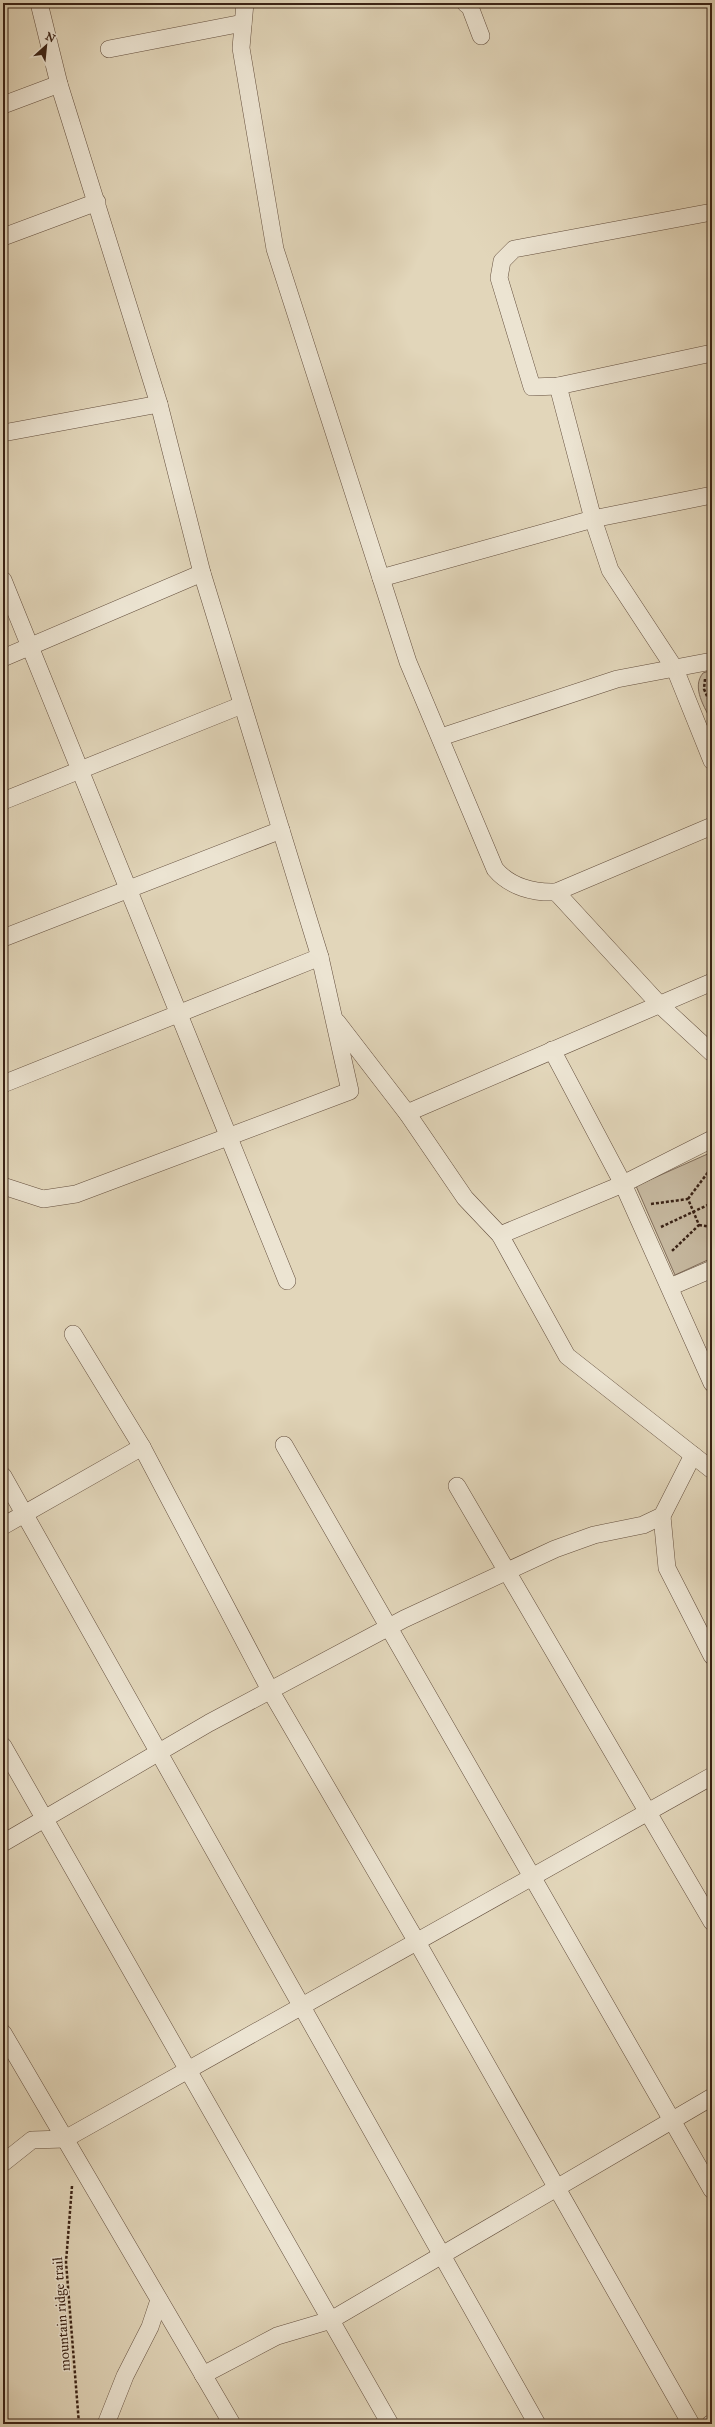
<svg xmlns="http://www.w3.org/2000/svg" width="715" height="2427" viewBox="0 0 715 2427" font-family="'IM FELL Great Primer',serif">
<rect width="100%" height="100%" fill="#e2d6ba"/>
<filter id="stains"><feTurbulence type="fractalNoise" baseFrequency=".005" numOctaves="4"/><feColorMatrix values="0 0 0 0 .2 0 0 0 0 .09 0 0 0 0 .02 0 0 0 .5 -.17"/></filter>
<radialGradient id="worn" r=".72"><stop offset=".6" stop-color="#630" stop-opacity="0"/><stop offset="1" stop-color="#630" stop-opacity=".3"/></radialGradient>
<g fill="#c5b79e" stroke="#806c5a">
<path d="M712,670V723C705,707 691,688 703,673Z"/>
<path d="M712,1152V1258L675,1275L636,1186Z"/>
</g>
<g fill="none" stroke-linecap="round" stroke-linejoin="round">
<g stroke="#644f3e" stroke-width="18">
<g id="minor">
<path d="M245,3L241,48L275,249L408,662L495,869C510,887 534,893 556,892L712,826"/>
<path d="M465,3L470,7L481,36"/>
<path d="M109,49L243,23"/>
<path d="M3,105L59,84"/>
<path d="M712,212L514,249L502,261L499,278L532,387L558,386L712,353"/>
<path d="M3,237L97,202"/>
<path d="M558,386L593,519L610,570L675,669L712,761"/>
<path d="M3,433L159,404"/>
<path d="M381,578L593,519L712,495"/>
<path d="M3,580L287,1281"/>
<path d="M3,658L202,573"/>
<path d="M441,737L617,679L712,661"/>
<path d="M3,801L242,705"/>
<path d="M556,892L659,1004L712,1053"/>
<path d="M3,938L281,830"/>
<path d="M337,1022L407,1113L465,1198L500,1235L567,1356L712,1470"/>
<path d="M552,1050L623,1184L712,1383"/>
<path d="M3,1084L320,957"/>
<path d="M407,1113L712,982"/>
<path d="M3,1186L43,1199L76,1194L350,1091L320,957L202,573L159,404L59,84L39,3"/>
<path d="M500,1235L623,1184L712,1139"/>
<path d="M670,1287L712,1269"/>
<path d="M73,1334L142,1447L270,1690L417,1942L691,2424"/>
<path d="M284,1445L712,2190"/>
<path d="M3,1476L537,2424"/>
<path d="M457,1486L712,1922"/>
<path d="M662,1516L667,1568L712,1656"/>
<path d="M3,1526L142,1447"/>
<path d="M3,1746L390,2424"/>
<path d="M3,1843L209,1723L404,1619L555,1549L594,1535L643,1525L662,1516L693,1455"/>
<path d="M3,2033L232,2424"/>
<path d="M3,2163L32,2140L65,2139L712,1776"/>
<path d="M203,2375L277,2336L331,2320L712,2097"/>
<path d="M106,2424L125,2376L150,2327L159,2300"/>
<path d="M710,2424L712,2423"/>
</g>
</g>
<g stroke="#3a2215" stroke-width="2.5" stroke-dasharray="3 2" stroke-linecap="butt">
<path d="M705,679L704,689L712,708"/>
<path d="M708,1160L712,1169"/>
<path d="M688,1199L712,1167"/>
<path d="M651,1204L688,1199L699,1225L672,1251"/>
<path d="M699,1225L712,1227"/>
<path d="M661,1227L712,1203"/>
<path d="M72,2186L66,2262L79,2424"/>
</g>
<use href="#minor" stroke="#ece4d2" stroke-width="17"/>
</g>
<g text-anchor="middle" stroke-width="3" stroke-linejoin="round" paint-order="stroke">
<g font-size="14" fill="#3a2215" stroke="#ece4d2">
<text transform="translate(61 2314) rotate(-94)" y="5">mountain ridge trail</text>
</g>
</g>
<rect width="715" height="2427" fill="none" stroke="#e2d6ba" stroke-width="16"/>
<rect x="4" y="4" width="707" height="2419" fill="none" stroke="#3a2215" stroke-width="2"/>
<rect x="8" y="8" width="699" height="2411" fill="none" stroke="#3a2215"/>
<g transform="translate(46 46) rotate(27)" stroke="#ece4d2" stroke-width="3" paint-order="stroke">
<path d="M0-3L7 15L0 10L-7 15Z" fill="#3a2215"/>
<text y="-6" font-size="11" font-weight="bold" text-anchor="middle" fill="#3a2215">N</text>
</g>
<rect width="100%" height="100%" filter="url(#stains)"/>
<rect width="100%" height="100%" fill="url(#worn)"/>
</svg>
